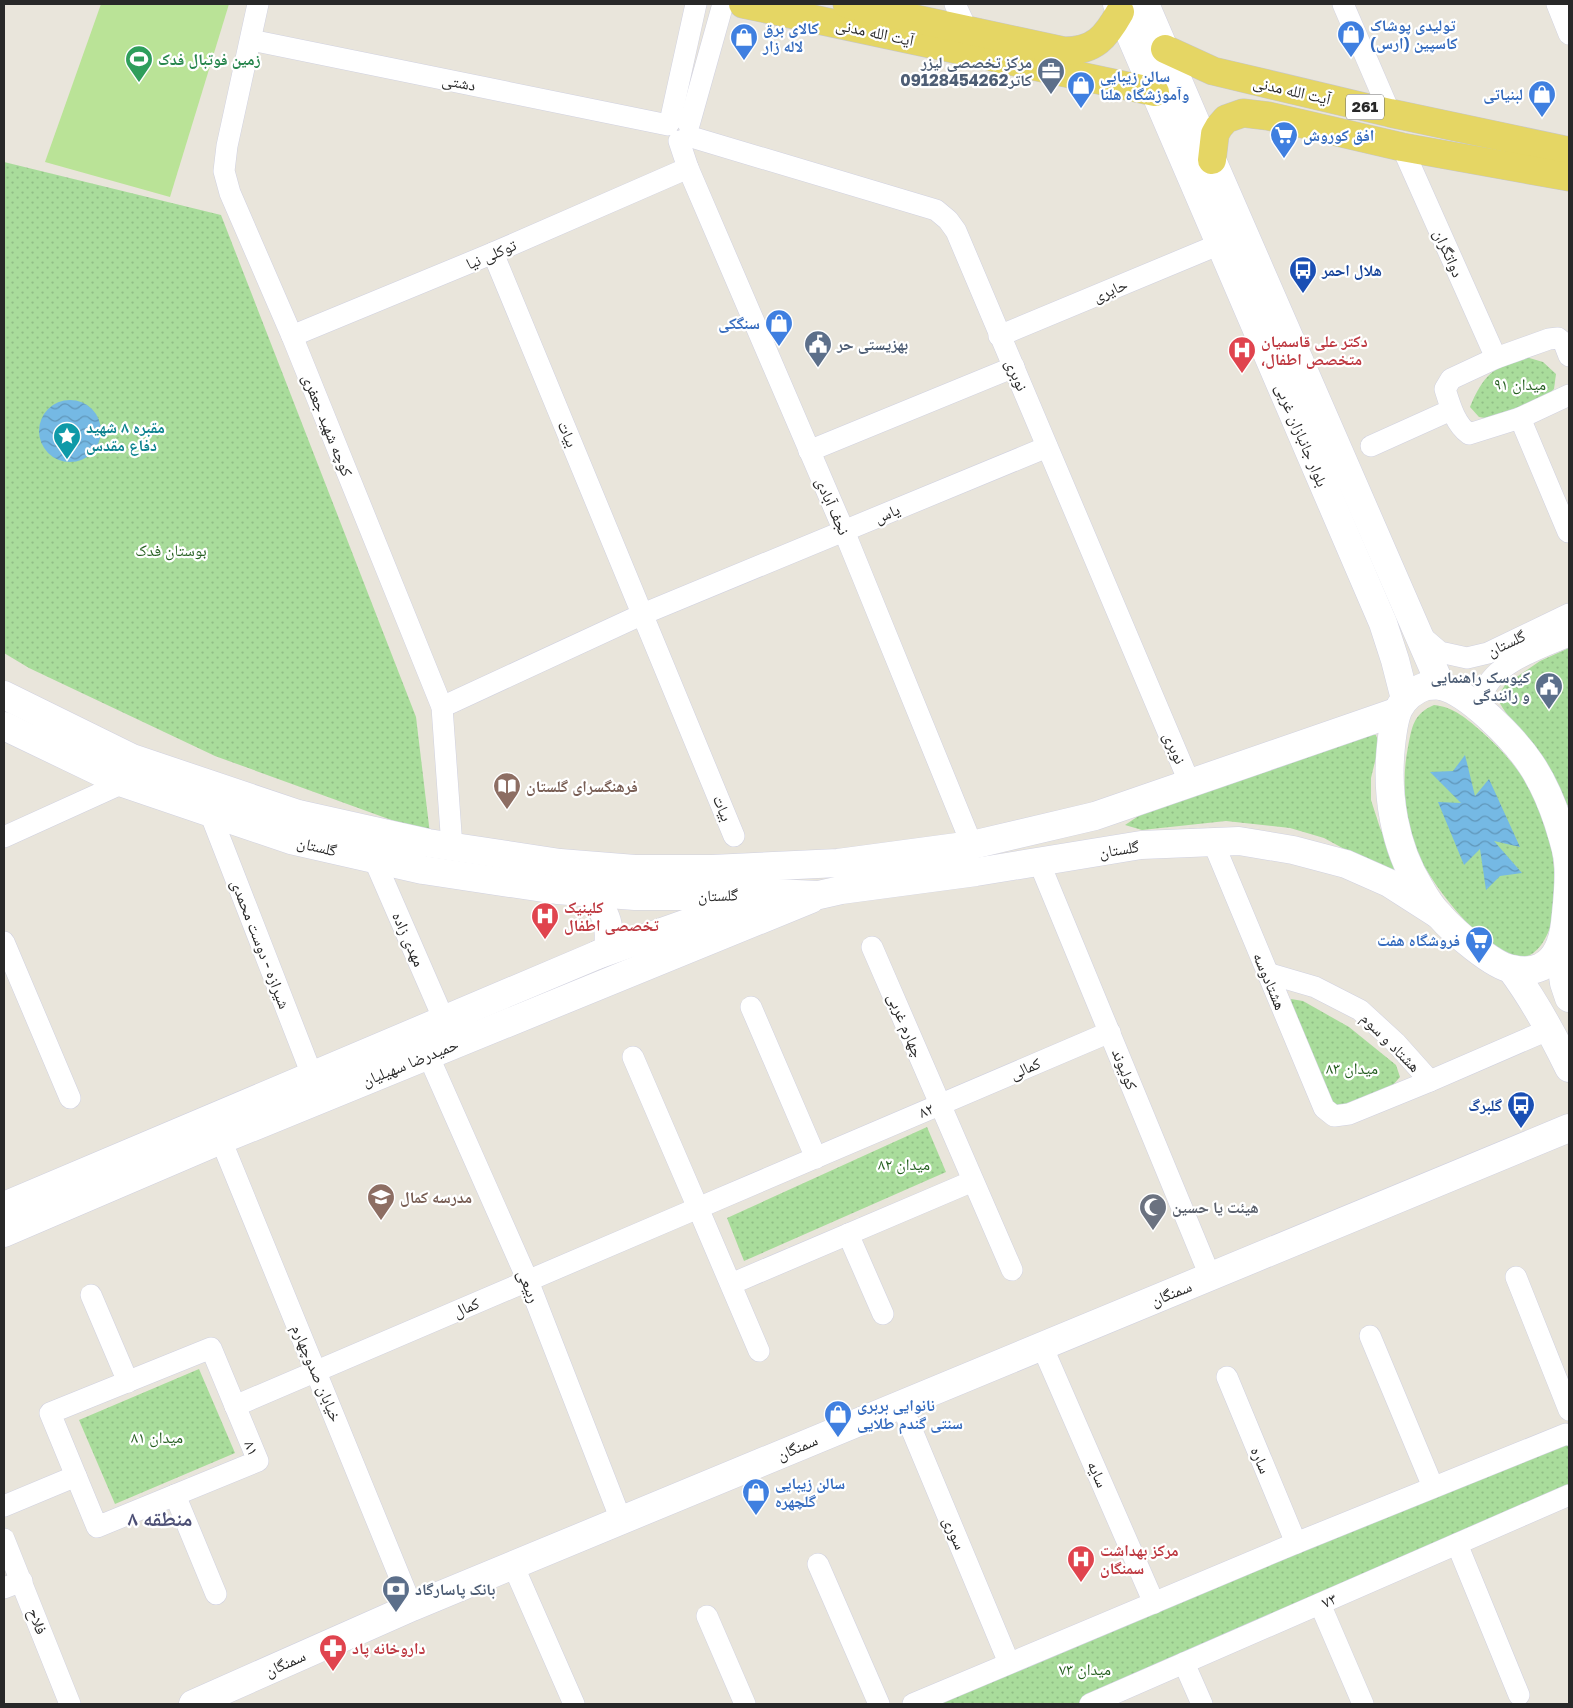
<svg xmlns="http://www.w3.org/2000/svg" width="1573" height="1708" viewBox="0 0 1573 1708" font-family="'Golos Text','Noto Naskh Arabic',sans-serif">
<defs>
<pattern id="park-dots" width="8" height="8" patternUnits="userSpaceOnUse" patternTransform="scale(1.25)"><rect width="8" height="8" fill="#a9dc9b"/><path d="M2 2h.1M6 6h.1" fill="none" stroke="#91bd86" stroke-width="1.8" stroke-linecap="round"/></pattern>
<pattern id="water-waves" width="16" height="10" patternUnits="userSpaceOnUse" patternTransform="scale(1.25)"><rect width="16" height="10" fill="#75b9e4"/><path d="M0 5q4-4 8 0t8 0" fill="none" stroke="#6096b9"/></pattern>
</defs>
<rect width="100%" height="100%" fill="#e9e5db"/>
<g fill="url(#park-dots)">
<path d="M4,162L221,215L416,717L430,834L215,756L29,668L4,653Z"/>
<path d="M1526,357L1543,362L1556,374L1554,389L1543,400L1498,420L1479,417L1470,407C1482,377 1494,365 1526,357Z"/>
<path d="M1569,648V807C1558,794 1556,777 1546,763C1531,740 1509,722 1497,698L1505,685L1540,661Z"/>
<path d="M1434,705C1454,707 1467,719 1482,732C1524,769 1550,812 1554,868C1555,885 1556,901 1553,917C1548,939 1534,966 1508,955C1479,944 1428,881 1417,851C1405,819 1401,781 1408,747C1412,727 1413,714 1434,705Z"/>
<path d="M1366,734L1376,735L1379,745L1371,778V800L1380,828L1393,856L1394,870H1383L1324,838L1290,828L1226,821L1142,830L1125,825L1140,815Z"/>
<path d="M1291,999L1303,1001L1349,1027L1396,1065L1400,1077L1393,1085L1344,1105H1335L1328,1093L1292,1009Z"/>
<path d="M927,1127L946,1172L744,1261L727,1218Z"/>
<path d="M199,1369L235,1453L115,1504L79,1420Z"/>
<path d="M1569,1435V1495L1090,1704H913Z"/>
</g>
<path fill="#bae397" d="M101,4H229L170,197L45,162Z"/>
<g fill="url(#water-waves)">
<circle cx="70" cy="431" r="31"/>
<path d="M1465,755L1475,796L1489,779L1520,847L1494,841L1522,873L1500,876L1486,890L1480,849L1464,865L1438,802L1461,803L1430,772L1453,771Z"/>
</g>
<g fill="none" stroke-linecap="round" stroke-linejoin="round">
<g stroke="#d0d1e0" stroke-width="22">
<g id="street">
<path d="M258,4L227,146L224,171L230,193L292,336L442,707L452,847"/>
<path d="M955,4L967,30"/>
<path d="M1343,4L1390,113"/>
<path d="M1557,4L1569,34"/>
<path d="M251,40L668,125"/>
<path d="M670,122L696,4"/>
<path d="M689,125L723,4"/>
<path d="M688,136L936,210L948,220L956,231L1190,784"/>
<path d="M679,141L688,168L844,531L972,845"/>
<path d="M1402,147L1496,358"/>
<path d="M493,253L734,836"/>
<path d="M292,336L493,253L688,168"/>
<path d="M999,336L1220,244"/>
<path d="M1569,356L1564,343L1558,338L1549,339L1496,358L1451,379L1445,389C1450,405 1455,424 1469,434L1520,418L1569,395"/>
<path d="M1520,418L1568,532"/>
<path d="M1371,446L1451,410"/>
<path d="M809,451L1014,367"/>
<path d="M1419,634L1440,652L1467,658L1488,653L1569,614"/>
<path d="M442,707L643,614L1047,447"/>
<path d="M1483,712C1483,706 1481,698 1484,692C1494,663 1543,647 1569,636"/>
<path d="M210,813L312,1075"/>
<path d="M4,837L123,783"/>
<path d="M1213,842L1324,1108L1334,1116L1349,1114L1430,1081L1550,1029"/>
<path d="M374,859L444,1020"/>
<path d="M1039,862L1210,1276"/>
<path d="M4,942L70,1098"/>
<path d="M872,947L1012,1270"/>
<path d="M1267,973L1315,987L1360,1010L1396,1043L1430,1081"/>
<path d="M751,1007L816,1158"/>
<path d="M428,1055L528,1281L621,1520"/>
<path d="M221,1140L412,1607"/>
<path d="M848,1234L883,1314"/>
<path d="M1516,1277L1569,1410"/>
<path d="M731,1284L973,1181"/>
<path d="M91,1295L128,1382"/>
<path d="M1370,1336L1433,1487"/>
<path d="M1042,1346L1154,1603"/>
<path d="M211,1348L258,1461L97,1527L50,1413Z"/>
<path d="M759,1351L698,1208L1110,1032"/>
<path d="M1227,1377L1296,1543"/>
<path d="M901,1404L1009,1663"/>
<path d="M235,1406L698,1208L633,1057"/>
<path d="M175,1495L216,1594"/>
<path d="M4,1506L76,1476"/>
<path d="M4,1539L70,1704"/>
<path d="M1457,1544L1519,1695"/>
<path d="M818,1564L879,1704"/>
<path d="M513,1565L574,1704"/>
<path d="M4,1588L22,1581"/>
<path d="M1320,1604L1363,1704"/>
<path d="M707,1616L745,1704"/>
<path d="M1184,1663L1202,1704"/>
<path d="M913,1704L1296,1543L1566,1434L1569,1435"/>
<path d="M1090,1704L1569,1495"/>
</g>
</g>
<g stroke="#d0d1e0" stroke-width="29">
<g id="secondary">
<path d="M1117,4L1383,623L1395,660L1405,699"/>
<path d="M1145,4L1212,160L1441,686"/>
<path d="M1426,686C1431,686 1437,685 1441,686C1458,690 1477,706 1489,717C1524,749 1543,776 1558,822C1562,835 1567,849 1568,862C1570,882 1567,903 1565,923C1563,940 1558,959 1541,967C1533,971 1521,971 1512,969C1493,966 1453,931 1440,916C1432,908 1425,897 1420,888C1394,846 1386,794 1391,746C1394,718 1396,697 1426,686Z"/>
<path d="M4,695L132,758L298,814L428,843L560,863L635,869H712L838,863L972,845L1095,816L1396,712"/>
<path d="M4,726L123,783L291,840L423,870L557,890L635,896H712L772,893L819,895L841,890L976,872L1141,845L1239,841L1293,850L1346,864L1389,883L1439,915"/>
<path d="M594,893C606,916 611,924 608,950L597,955"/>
<path d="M1559,949L1564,983L1569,998"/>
<path d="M1511,969C1534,1000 1552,1033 1569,1068"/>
<path d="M4,1206L597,955L744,903"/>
<path d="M4,1233L221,1140L811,899"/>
<path d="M193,1704L412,1607L1569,1128"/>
</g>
</g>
<g stroke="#c7c7c7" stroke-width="29">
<g id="primary">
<path d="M743,4L1155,92"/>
<path d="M847,4L1064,51C1095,51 1106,37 1120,12"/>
<path d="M1165,49L1213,71L1390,113L1569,151"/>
<path d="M1212,160L1215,134L1219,127L1226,119L1243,113L1268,116L1402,147L1569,177"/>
</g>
</g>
<use href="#street" stroke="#fff" stroke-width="21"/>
<use href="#secondary" stroke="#fff" stroke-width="28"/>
<use href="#primary" stroke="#e5d664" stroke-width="28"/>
</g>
<defs>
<g id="shop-pin" transform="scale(1.4375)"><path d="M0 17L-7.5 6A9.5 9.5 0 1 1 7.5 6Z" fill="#3f7fe0" stroke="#fff"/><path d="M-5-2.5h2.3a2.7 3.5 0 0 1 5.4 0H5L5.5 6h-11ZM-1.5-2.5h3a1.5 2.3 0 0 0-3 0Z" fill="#fff"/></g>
<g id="stadium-pin" transform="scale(1.4375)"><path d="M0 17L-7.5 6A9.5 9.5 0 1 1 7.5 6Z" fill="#2e9e5b" stroke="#fff"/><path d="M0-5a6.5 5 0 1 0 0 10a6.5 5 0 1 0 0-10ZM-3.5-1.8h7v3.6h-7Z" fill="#fff"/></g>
<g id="office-pin" transform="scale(1.4375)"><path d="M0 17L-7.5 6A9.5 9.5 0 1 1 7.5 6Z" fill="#5c6f8a" stroke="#fff"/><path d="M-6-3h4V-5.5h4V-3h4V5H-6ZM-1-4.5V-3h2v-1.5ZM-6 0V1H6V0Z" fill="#fff"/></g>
<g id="supermarket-pin" transform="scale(1.4375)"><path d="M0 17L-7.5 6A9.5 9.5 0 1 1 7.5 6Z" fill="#3f7fe0" stroke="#fff"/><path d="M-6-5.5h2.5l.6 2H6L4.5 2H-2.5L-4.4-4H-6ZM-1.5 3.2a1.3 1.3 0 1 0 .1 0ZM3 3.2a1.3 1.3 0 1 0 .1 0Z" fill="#fff"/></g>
<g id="bus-pin" transform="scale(1.4375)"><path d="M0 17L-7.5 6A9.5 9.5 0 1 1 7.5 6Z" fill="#1a4fb4" stroke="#fff"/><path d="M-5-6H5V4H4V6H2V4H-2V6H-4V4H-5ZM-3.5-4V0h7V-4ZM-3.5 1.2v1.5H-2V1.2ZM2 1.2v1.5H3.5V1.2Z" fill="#fff"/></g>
<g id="civic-pin" transform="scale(1.4375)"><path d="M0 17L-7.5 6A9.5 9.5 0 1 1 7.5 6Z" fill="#5c6f8a" stroke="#fff"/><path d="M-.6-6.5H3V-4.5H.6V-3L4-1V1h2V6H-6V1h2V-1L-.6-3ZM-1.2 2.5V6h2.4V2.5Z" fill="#fff"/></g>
<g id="hospital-pin" transform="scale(1.4375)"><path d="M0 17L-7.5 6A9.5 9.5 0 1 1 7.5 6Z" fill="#e0444e" stroke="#fff"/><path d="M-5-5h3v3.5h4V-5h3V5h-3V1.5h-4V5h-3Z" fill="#fff"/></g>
<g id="sight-pin" transform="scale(1.4375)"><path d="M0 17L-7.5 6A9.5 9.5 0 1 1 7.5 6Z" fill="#0f9aa8" stroke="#fff"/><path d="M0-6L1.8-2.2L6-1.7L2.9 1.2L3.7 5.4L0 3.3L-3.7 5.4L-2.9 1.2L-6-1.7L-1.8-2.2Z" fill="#fff"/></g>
<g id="library-pin" transform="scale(1.4375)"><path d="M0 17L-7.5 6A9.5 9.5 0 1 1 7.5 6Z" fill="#8d6e63" stroke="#fff"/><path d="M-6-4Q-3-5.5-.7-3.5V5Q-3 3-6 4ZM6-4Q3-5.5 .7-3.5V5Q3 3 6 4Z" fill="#fff"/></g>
<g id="school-pin" transform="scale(1.4375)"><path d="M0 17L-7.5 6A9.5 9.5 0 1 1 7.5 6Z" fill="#8d6e63" stroke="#fff"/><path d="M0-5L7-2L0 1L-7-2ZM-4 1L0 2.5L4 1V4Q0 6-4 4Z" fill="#fff"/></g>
<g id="mosque-pin" transform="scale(1.4375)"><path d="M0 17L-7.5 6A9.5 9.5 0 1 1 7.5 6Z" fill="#6b7280" stroke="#fff"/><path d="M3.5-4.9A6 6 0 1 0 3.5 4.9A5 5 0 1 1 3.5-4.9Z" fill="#fff"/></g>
<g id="bank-pin" transform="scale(1.4375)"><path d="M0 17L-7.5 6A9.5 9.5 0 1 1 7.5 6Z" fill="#5c6f8a" stroke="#fff"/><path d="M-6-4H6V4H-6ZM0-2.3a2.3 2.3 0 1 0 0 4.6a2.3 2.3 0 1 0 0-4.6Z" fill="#fff"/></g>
<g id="pharmacy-pin" transform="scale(1.4375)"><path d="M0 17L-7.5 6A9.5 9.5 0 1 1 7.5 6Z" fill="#e0444e" stroke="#fff"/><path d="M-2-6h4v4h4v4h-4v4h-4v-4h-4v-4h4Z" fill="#fff"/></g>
</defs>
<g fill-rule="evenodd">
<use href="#shop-pin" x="1351" y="34"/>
<use href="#shop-pin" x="744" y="37"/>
<use href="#stadium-pin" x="139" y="59"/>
<use href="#office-pin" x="1051" y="71"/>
<use href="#shop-pin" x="1081" y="85"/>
<use href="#shop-pin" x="1542" y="94"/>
<use href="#supermarket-pin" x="1284" y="135"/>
<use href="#bus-pin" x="1303" y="270"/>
<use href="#shop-pin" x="779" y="323"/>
<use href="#civic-pin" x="818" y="344"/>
<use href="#hospital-pin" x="1242" y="350"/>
<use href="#sight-pin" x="67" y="436"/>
<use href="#civic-pin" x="1549" y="686"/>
<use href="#library-pin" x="507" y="786"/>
<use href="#hospital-pin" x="545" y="916"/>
<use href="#supermarket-pin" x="1479" y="940"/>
<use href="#bus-pin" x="1521" y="1105"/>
<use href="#school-pin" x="381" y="1197"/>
<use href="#mosque-pin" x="1153" y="1207"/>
<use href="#shop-pin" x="838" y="1414"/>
<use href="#shop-pin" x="756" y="1492"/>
<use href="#hospital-pin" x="1081" y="1559"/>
<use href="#bank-pin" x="396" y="1589"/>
<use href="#pharmacy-pin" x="333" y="1648"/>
</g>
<g text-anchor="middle" stroke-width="4.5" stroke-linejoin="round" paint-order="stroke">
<rect fill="#fff" stroke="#686868" stroke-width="1" x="1346" y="94.5" width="38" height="25" rx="4"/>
<g font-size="15" font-weight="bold" fill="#282828">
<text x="1365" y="112">261</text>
</g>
<g font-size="16" font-weight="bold" fill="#366cbe" stroke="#fff" text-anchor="start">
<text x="1370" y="31">تولیدی پوشاک<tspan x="1370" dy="18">کاسپین (ارس)</tspan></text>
<text x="763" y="34">کالای برق<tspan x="763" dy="18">لاله زار</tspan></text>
<text x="1100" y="82">سالن زیبایی<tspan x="1100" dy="18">وآموزشگاه هلنا</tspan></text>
<text x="1523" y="100" text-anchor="end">لبنیاتی</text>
<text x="1303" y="141">افق کوروش</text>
<text x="760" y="329" text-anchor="end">سنگکی</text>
<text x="1460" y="946" text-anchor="end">فروشگاه هفت</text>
<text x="857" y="1411">نانوایی بربری<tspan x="857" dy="18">سنتی گندم طلایی</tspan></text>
<text x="775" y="1489">سالن زیبایی<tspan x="775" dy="18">گلچهره</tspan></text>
</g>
<g font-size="16" fill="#282828" stroke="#fff">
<text transform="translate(875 32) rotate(12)" y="6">آیت الله مدنی</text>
<text transform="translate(459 82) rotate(11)" y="6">دشتی</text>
<text transform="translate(1292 90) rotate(13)" y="6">آیت الله مدنی</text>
<text transform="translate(1449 253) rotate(66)" y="6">دواتگران</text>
<text transform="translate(491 254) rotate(-23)" y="6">توکلی نیا</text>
<text transform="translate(1110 290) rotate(-23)" y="6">حایری</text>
<text transform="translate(1017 375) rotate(67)" y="6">نوبری</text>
<text transform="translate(328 425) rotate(68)" y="6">کوچه شهید جعفری</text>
<text transform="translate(568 434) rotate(67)" y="6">بیات</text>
<text transform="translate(1302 435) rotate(67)" y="6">بلوار جانبازان غربی</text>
<text transform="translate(833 506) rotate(66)" y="6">نجف آبادی</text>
<text transform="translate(887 513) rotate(-22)" y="6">یاس</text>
<text transform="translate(1506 643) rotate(-25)" y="6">گلستان</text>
<text transform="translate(1175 748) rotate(67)" y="6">نوبری</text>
<text transform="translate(723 808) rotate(68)" y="6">بیات</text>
<text transform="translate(317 846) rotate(13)" y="6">گلستان</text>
<text transform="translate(1119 849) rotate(-9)" y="6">گلستان</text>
<text transform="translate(718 895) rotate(-2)" y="6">گلستان</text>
<text transform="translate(409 939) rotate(66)" y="6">مهدی زاده</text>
<text transform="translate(261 944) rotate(69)" y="6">شیرازه - دوست محمدی</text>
<text transform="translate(1270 981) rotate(67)" y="6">هشتادوسه</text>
<text transform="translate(906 1025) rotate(67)" y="6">چهارم غربی</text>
<text transform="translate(1391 1042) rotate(45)" y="6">هشتاد و سوم</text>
<text transform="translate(410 1062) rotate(-22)" y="6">حمیدرضا سهیلیان</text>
<text transform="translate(1025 1068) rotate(-23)" y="6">کمالی</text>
<text transform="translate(1125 1069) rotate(68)" y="6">کولیوند</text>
<text transform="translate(926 1110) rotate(-23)" y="6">۸۲</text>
<text transform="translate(529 1286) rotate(68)" y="6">ربیعی</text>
<text transform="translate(1171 1293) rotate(-22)" y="6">سمنگان</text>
<text transform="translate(466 1307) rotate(-23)" y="6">کمال</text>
<text transform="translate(317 1373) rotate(67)" y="6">خیابان صدوچهارم</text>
<text transform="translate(797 1447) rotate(-23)" y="6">سمنگان</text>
<text transform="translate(252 1448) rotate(68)" y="6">۸۱</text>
<text transform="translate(1261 1460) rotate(67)" y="6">ساره</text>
<text transform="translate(1098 1474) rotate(66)" y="6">سایه</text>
<text transform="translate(955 1533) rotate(67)" y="6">سوری</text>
<text transform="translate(1329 1600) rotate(-24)" y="6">۷۳</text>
<text transform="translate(38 1621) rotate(69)" y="6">فلاح</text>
<text transform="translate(285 1663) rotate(-24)" y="6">سمنگان</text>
</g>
<g font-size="16" font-weight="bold" fill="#27864d" stroke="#fff" text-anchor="start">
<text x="158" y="65">زمین فوتبال فدک</text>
</g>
<g font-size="16" font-weight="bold" fill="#4e5e75" stroke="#fff" text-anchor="end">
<text x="1032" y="68">مرکز تخصصی لیزر<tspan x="1032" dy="18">کاتر09128454262</tspan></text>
<text x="837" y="350" text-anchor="start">بهزیستی حر</text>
<text x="1530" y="683">کیوسک راهنمایی<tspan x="1530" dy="18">و رانندگی</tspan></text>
<text x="415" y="1595" text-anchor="start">بانک پاسارگاد</text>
</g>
<g font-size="16" font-weight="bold" fill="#164399" stroke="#fff" text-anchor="start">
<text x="1322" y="276">هلال احمر</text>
<text x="1502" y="1111" text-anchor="end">گلبرگ</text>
</g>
<g font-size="16" font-weight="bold" fill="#be3a42" stroke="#fff" text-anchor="start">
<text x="1261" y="347">دکتر علی قاسمیان<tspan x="1261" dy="18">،متخصص اطفال</tspan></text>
<text x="564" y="913">کلینیک<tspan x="564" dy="18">تخصصی اطفال</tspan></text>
<text x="1100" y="1556">مرکز بهداشت<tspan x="1100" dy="18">سمنگان</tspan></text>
<text x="352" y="1654">داروخانه پاد</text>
</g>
<g font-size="16" fill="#245e1f" stroke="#fff">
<text x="1520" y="390">میدان ۹۱</text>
<text x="171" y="556">بوستان فدک</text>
<text x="1352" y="1074">میدان ۸۳</text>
<text x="904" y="1170">میدان ۸۲</text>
<text x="157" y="1443">میدان ۸۱</text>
<text x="1085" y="1675">میدان ۷۳</text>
</g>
<g font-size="16" font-weight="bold" fill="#0d838f" stroke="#fff" text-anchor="start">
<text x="86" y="433">مقبره ۸ شهید<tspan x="86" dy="18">دفاع مقدس</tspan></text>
</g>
<g font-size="16" font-weight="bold" fill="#785e54" stroke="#fff" text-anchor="start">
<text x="526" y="792">فرهنگسرای گلستان</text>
<text x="400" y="1203">مدرسه کمال</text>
</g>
<g font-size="16" font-weight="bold" fill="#5b616d" stroke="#fff" text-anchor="start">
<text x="1172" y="1213">هیئت یا حسین</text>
</g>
<g font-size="21" font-weight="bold" fill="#4c4f75" stroke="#fff">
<text x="160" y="1526">منطقه ۸</text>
</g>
</g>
<rect width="1573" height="1708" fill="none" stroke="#282828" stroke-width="10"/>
</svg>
